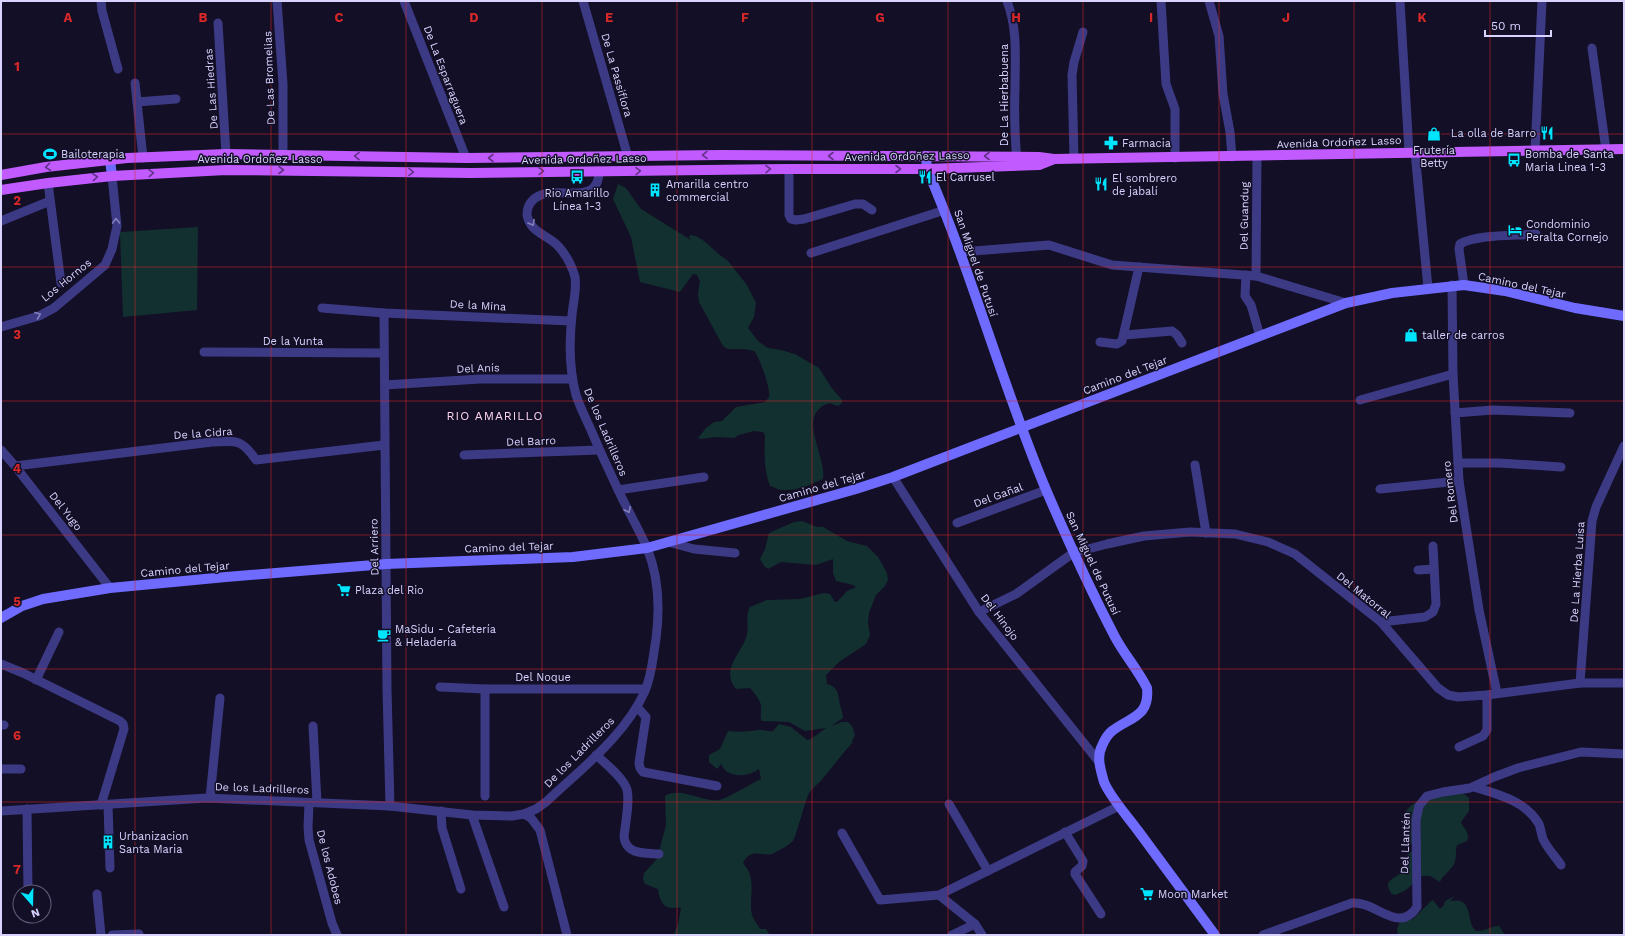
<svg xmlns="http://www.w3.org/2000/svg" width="1625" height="936" viewBox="0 0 1625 936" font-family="'Work Sans',sans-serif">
<rect width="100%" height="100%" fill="#130f26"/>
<g fill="#12302f">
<path d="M618,184L626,188L641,209L691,240L689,237L690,235L696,236L704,241L720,255L728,261L747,285L756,303L754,317L748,328L758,341L768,348L781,350L795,354L819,368L831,387L842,400V403L838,406L829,403C795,415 827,455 823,479C809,485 798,491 782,490C778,490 775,487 770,486C764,470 764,452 765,435L763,432L754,431L739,435L734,438L716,437L701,439L698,438L706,428L714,422L722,421L736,407L765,402C766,400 768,399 769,397C771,389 759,356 754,351L744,349H728L723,346L699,302L698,293L700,281L697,275L693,274L680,292L640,282L631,237L613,199Z"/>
<path d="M198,227L197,310L123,317L120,232Z"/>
<path d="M802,521L817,527H823L847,541L867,546L878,557L887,573L888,580L885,586L876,595L869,613L868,623L870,635L866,644L839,662L826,675L827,684C839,687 838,695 840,705C841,709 843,713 843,718L831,726L842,722H848L852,726L855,735L851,743L854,741C843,753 834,765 824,777C819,784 812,787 808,795C805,803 795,839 793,841C787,847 779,850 772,854C763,857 751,847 743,863C758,879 748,898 752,915C754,921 758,924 760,929H766L770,935H674L675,931L678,925L681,908C677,907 676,908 672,908C662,908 659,897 658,889L645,884L643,880L644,873L657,859L666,825L665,796C681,786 703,803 719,800C728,798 752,783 761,779L759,769C748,777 727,779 721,764L717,769L709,762V755L720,749L728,731C738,732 748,732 757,730C762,729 768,732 773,731L779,724L791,727L807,740L811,739L826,728L805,731L789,722L762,721C759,716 762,711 761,705C760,700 753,691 750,688L736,689C719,669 744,651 747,634C749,624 745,616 750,607L767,600L800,599L824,593L830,594L835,602L838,601L847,591L856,587L853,585L836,581L833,573V559L816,565L781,562L768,569L764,566L760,559L765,549L769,533L794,522Z"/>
<path d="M1469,792L1464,794L1469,798V811L1461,822C1463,828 1471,833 1467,841L1457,845C1455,851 1457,859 1454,864C1450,872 1443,874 1440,882L1430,876H1421C1409,886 1411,889 1395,895L1392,894C1380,878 1398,880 1404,869C1406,865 1405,861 1406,856L1412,851L1413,845C1405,840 1405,835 1405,826C1405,823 1404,819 1404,817C1408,795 1452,794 1469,792Z"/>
<path d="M1455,896L1450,901C1453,901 1457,900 1460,901C1472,904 1467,924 1476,931C1484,932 1491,926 1499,926L1505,935H1398L1397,929L1400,922L1413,919L1431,901L1433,900L1440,909L1444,905L1445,901Z"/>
</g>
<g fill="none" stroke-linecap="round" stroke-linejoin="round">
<g stroke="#3d3a85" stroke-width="9">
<path d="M101,1L102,11L118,69"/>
<path d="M277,1L283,84V155"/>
<path d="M404,1L466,158"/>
<path d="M583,1L628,157"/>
<path d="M1007,1C1018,29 1015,59 1015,89C1014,113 1015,138 1017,162"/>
<path d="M1161,1L1166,84L1175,109V158"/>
<path d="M1209,1L1219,36L1223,94L1230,132L1232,157"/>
<path d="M1400,1L1409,152"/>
<path d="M218,23L226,154"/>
<path d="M1592,48L1606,150"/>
<path d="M135,83L143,158"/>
<path d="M137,102L176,99"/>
<path d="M1535,151L1542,1"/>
<path d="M1415,152L1428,288"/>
<path d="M1074,158L1072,75L1074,62L1083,32"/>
<path d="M789,169V215L791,219L796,220L804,219L855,204H863L872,210"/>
<path d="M48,183L61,283"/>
<path d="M1,221L50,201"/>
<path d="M961,252L1049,245L1112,265L1256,276L1346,303"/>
<path d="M811,253L945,210"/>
<path d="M1246,275L1245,296L1251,305L1260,336"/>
<path d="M1256,276L1257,156"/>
<path d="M1452,285L1453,374L1459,481L1479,610L1497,693"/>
<path d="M1464,285L1459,249L1460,244C1478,234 1515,236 1536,234"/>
<path d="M322,308L384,313L571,321"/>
<path d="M384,313L387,689L390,806"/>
<path d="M1,327L39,316L54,308L105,265L112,249L117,226L112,176"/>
<path d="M1125,335L1172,331L1177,335L1182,343"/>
<path d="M1100,342L1117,344L1122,341L1139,267"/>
<path d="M204,352L383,353"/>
<path d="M385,385L480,379H572"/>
<path d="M1360,400L1453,374"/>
<path d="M1455,413L1493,410L1570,413"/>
<path d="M1,450L15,466L110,588"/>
<path d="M464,455L599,450"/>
<path d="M1458,463H1499L1561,467"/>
<path d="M1195,465L1206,533"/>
<path d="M15,466L212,442C236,441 241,438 256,460L384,445"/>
<path d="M893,477L979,612L1099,762"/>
<path d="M1380,489L1459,481"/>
<path d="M618,490L704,477"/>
<path d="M957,523L1046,490"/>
<path d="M668,542L694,549L735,553"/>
<path d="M1418,570L1434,569"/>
<path d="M979,612L1016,594L1073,553L1107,544L1144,536L1190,532L1235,534L1268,542L1295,554L1381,622L1438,688L1448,695L1458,697L1487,695L1580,683H1624"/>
<path d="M1381,622L1425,617L1433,612L1436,604L1433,546"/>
<path d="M1,664L23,673L120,721L123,724L124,729L101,805"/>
<path d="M36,680L59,632"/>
<path d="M1580,683L1592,521L1596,507L1624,446"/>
<path d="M440,687L485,689H645"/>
<path d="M637,707L646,717L639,763L640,768L643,772L717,786"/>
<path d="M1,725H4"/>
<path d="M313,726L317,802"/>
<path d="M1459,747L1483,736L1487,730V695"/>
<path d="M596,755C606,764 620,775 626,787C631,797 625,825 624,837C626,855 645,853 659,854"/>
<path d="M1,769H21"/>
<path d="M1474,787C1497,794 1526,801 1539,824C1541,829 1541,834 1543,839C1547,848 1555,856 1561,865"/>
<path d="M485,796V689"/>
<path d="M210,798L220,698"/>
<path d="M309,803L308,827L309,840L332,923L337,935"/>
<path d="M949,804L988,871"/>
<path d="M108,805L110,868"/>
<path d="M27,809L28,892"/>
<path d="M1,811L207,798L390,806L472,815L512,816L524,814L536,809L546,802C581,769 625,736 645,691C652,675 653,656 656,639C660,608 659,577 647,548C640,532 631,516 623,500C612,477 601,454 591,430C586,419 580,407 576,395C569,369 569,342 572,315C573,304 577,288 575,277C572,266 566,255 559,247C549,235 530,233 527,215C527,210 528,205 532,201C550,180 599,211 599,171"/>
<path d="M441,811L442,828L461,889"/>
<path d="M524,814L531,818L540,830L567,935"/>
<path d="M472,815L504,907"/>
<path d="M1065,832L1083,861L1082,866L1075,872V874L1101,914"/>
<path d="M842,833L880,900L939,895L1119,806"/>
<path d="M97,894L101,935"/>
<path d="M939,895L975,924L952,935"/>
<path d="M975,924L982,935"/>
<path d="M112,935L139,934"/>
<path d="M1263,935L1352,903C1376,901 1399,935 1417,907L1416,820L1419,806L1427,796L1443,792L1470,788L1494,777L1518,768L1581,752L1624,754"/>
</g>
<g stroke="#6f6bff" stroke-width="10">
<path d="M926,156L927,169C973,275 1002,386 1047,492C1068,541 1090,589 1115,637C1124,654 1138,670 1147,688C1150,717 1130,717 1112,731C1107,735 1104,741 1102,746C1096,757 1101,771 1104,782C1110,797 1129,818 1139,832C1164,866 1190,901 1215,935"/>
<path d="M110,160L112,176"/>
<path d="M1,618L22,606L43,599L110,588L226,577L386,564L573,557L647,548L856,489L893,477L1346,303L1392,293L1464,285L1505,291L1575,308L1624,316"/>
</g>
<g stroke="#c25bff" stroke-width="10">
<path d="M1,175L46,167L127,158L226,154L466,158L721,155L1039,157L1054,159L1624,149"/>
<path d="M1,190L48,183L112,176L226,170L471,173L789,169H927L1039,165L1054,159"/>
</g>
</g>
<defs><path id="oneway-chevron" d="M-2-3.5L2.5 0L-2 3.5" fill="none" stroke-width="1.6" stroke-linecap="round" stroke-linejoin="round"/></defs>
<g stroke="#623188">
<use href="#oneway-chevron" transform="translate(705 155) rotate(179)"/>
<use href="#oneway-chevron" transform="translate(357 156) rotate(-179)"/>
<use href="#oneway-chevron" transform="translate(831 156) rotate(-180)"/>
<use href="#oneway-chevron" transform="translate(987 156) rotate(-180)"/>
<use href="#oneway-chevron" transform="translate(491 158) rotate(180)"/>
<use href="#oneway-chevron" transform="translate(48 167) rotate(172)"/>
<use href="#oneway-chevron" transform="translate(768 169) rotate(-1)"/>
<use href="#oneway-chevron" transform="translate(898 169)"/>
<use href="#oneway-chevron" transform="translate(281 170)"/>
<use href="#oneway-chevron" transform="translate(541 171) rotate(-1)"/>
<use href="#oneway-chevron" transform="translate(638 171) rotate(-1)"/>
<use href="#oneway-chevron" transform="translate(411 172) rotate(1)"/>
<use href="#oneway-chevron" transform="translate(151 173) rotate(-3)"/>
<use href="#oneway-chevron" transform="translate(95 177) rotate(-6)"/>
</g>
<g stroke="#837fbc">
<use href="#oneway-chevron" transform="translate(116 221) rotate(-92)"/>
<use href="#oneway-chevron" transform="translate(532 223) rotate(60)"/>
<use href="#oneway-chevron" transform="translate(38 315) rotate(-21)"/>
<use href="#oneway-chevron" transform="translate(628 510) rotate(64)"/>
</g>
<path fill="none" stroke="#d62828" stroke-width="1" stroke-opacity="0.55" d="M135,1V935M271,1V935M406,1V935M542,1V935M677,1V935M812,1V935M948,1V935M1083,1V935M1219,1V935M1354,1V935M1490,1V935M1,134H1624M1,267H1624M1,401H1624M1,535H1624M1,669H1624M1,802H1624"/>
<defs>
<g id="restaurant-bare" transform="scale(1.08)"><path d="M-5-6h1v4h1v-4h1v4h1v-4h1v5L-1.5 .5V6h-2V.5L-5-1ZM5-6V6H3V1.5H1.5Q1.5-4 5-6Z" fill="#00e5ff" stroke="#130f26" stroke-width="2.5" paint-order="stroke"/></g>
<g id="shop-bare" transform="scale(1.08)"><path d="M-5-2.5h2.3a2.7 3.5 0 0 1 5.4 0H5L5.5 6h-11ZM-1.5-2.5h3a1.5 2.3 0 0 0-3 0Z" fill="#00e5ff" stroke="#130f26" stroke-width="2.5" paint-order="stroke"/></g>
<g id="pharmacy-bare" transform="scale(1.08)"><path d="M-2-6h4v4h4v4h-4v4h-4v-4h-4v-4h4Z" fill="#00e5ff" stroke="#130f26" stroke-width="2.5" paint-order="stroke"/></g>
<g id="stadium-bare" transform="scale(1.08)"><path d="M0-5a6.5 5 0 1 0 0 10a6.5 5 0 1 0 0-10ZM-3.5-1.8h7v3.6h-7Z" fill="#00e5ff" stroke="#130f26" stroke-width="2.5" paint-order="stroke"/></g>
<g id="bus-bare" transform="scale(1.08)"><path d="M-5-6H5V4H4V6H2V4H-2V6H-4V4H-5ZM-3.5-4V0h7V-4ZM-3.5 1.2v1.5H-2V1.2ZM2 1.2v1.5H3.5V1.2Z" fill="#00e5ff" stroke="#130f26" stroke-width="2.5" paint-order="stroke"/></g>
<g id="building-bare" transform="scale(1.08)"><path d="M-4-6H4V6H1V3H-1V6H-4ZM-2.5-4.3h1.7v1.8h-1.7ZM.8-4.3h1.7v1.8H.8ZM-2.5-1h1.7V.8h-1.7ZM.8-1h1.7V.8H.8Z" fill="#00e5ff" stroke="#130f26" stroke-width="2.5" paint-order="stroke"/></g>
<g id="hotel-bare" transform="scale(1.08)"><path d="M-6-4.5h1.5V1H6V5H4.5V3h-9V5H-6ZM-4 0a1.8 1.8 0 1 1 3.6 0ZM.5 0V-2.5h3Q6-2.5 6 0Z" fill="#00e5ff" stroke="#130f26" stroke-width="2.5" paint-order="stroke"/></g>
<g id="supermarket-bare" transform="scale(1.08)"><path d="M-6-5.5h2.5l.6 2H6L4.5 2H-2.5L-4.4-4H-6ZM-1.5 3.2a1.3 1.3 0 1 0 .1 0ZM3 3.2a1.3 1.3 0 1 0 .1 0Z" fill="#00e5ff" stroke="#130f26" stroke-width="2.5" paint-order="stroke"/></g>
<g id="cafe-bare" transform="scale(1.08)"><path d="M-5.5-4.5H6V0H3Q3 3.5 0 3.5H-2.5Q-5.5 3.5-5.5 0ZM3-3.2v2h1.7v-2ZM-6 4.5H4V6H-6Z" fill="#00e5ff" stroke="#130f26" stroke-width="2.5" paint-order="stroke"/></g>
</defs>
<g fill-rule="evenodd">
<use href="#restaurant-bare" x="1547" y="133"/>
<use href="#shop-bare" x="1434" y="134"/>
<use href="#pharmacy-bare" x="1111" y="143"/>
<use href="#stadium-bare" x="50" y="154"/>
<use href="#bus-bare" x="1514" y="160"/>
<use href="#bus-bare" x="577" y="177"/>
<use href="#restaurant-bare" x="925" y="177"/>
<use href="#restaurant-bare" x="1101" y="184"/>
<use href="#building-bare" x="655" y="190"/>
<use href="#hotel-bare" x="1515" y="230"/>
<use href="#shop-bare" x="1411" y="335"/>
<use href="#supermarket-bare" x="344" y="590"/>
<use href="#cafe-bare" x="384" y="635"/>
<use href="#building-bare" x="108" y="842"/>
<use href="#supermarket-bare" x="1147" y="894"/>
</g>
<g text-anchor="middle" stroke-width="3" stroke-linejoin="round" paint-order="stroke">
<g font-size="11" fill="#d9d4ff" stroke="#130f26">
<text transform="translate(446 75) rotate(69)" y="4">De La Esparraguera</text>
<text transform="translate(617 75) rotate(74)" y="4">De La Passiflora</text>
<text transform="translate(269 78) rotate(-92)" y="4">De Las Bromelias</text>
<text transform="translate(211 89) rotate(-94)" y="4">De Las Hiedras</text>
<text transform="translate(1004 95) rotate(-90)" y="4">De La Hierbabuena</text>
<text transform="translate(1339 142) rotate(-2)" y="4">Avenida Ordoñez Lasso</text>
<text transform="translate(907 156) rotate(-1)" y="4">Avenida Ordoñez Lasso</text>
<text x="260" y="163">Avenida Ordoñez Lasso</text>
<text transform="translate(584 159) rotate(-1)" y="4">Avenida Ordoñez Lasso</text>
<text transform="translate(1244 216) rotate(-89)" y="4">Del Guandug</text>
<text transform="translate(976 263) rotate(71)" y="4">San Miguel de Putusí</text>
<text transform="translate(66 280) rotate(-39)" y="4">Los Hornos</text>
<text transform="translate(1522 285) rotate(12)" y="4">Camino del Tejar</text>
<text transform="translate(478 305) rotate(3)" y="4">De la Mina</text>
<text x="293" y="345">De la Yunta</text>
<text transform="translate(478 368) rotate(-2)" y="4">Del Anís</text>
<text transform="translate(1125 375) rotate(-21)" y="4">Camino del Tejar</text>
<text transform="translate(606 432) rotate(67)" y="4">De los Ladrilleros</text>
<text transform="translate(203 433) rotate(-4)" y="4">De la Cidra</text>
<text transform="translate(531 441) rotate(-2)" y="4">Del Barro</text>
<text transform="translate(822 486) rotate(-16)" y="4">Camino del Tejar</text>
<text transform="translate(1450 492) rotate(-97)" y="4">Del Romero</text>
<text transform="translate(998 495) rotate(-20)" y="4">Del Gañal</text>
<text transform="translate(66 511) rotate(52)" y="4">Del Yugo</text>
<text transform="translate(374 547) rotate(-91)" y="4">Del Arriero</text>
<text transform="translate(509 547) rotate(-2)" y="4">Camino del Tejar</text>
<text transform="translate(1093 563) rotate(65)" y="4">San Miguel de Putusí</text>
<text transform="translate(185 569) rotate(-5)" y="4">Camino del Tejar</text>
<text transform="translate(1577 572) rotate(-86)" y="4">De La Hierba Luisa</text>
<text transform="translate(1364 595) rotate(39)" y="4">Del Matorral</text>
<text transform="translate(1000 617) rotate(53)" y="4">Del Hinojo</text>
<text x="543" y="681">Del Noque</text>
<text transform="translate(579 752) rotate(-45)" y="4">De los Ladrilleros</text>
<text transform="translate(262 788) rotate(2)" y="4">De los Ladrilleros</text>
<text transform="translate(1405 843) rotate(-88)" y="4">Del Llantén</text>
<text transform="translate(330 867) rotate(76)" y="4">De los Adobes</text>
</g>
<g font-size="11" fill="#d9d4ff" stroke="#130f26" text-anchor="start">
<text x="1536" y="137" text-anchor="end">La olla de Barro</text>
<text x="1122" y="147">Farmacia</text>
<text x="1434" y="154" text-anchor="middle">Frutería<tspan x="1434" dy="13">Betty</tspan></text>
<text x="61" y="158">Bailoterapia</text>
<text x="1525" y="158">Bomba de Santa<tspan x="1525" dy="13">Maria Linea 1-3</tspan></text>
<text x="936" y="181">El Carrusel</text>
<text x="1112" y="182">El sombrero<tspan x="1112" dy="13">de jabalí</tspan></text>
<text x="666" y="188">Amarilla centro<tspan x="666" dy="13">commercial</tspan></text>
<text x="577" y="197" text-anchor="middle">Rio Amarillo<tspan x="577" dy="13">Línea 1-3</tspan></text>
<text x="1526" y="228">Condominio<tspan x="1526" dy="13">Peralta Cornejo</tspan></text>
<text x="1422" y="339">taller de carros</text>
<text x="355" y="594">Plaza del Rio</text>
<text x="395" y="633">MaSidu - Cafetería<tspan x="395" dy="13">&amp; Heladería</tspan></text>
<text x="119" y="840">Urbanizacion<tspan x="119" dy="13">Santa Maria</tspan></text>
<text x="1158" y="898">Moon Market</text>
</g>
<g font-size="12" letter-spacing="1" fill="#ffd6f0" stroke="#130f26">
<text x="495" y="420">RIO AMARILLO</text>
</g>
</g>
<g font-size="13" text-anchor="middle" font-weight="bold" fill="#d62828" stroke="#130f26" stroke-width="3" stroke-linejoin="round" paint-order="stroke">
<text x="68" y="22">A</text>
<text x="203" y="22">B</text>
<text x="339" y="22">C</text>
<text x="474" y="22">D</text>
<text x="609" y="22">E</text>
<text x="745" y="22">F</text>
<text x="880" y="22">G</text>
<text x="1016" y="22">H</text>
<text x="1151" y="22">I</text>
<text x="1286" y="22">J</text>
<text x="1422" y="22">K</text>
<text x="17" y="71">1</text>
<text x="17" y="205">2</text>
<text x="17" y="339">3</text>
<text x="17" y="473">4</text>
<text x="17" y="606">5</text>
<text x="17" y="740">6</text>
<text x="17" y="874">7</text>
</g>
<rect width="1625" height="936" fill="none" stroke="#d9d4ff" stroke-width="4"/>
<g transform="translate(32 904) rotate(160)"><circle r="19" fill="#130f26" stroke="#625e7d"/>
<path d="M0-3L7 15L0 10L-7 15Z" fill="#00e5ff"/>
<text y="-6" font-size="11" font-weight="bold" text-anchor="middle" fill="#d9d4ff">N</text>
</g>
<path d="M1485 30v6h66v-6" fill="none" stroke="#d9d4ff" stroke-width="2"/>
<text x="1491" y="30" font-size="12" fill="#d9d4ff" stroke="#130f26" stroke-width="3" paint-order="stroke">50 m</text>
</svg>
